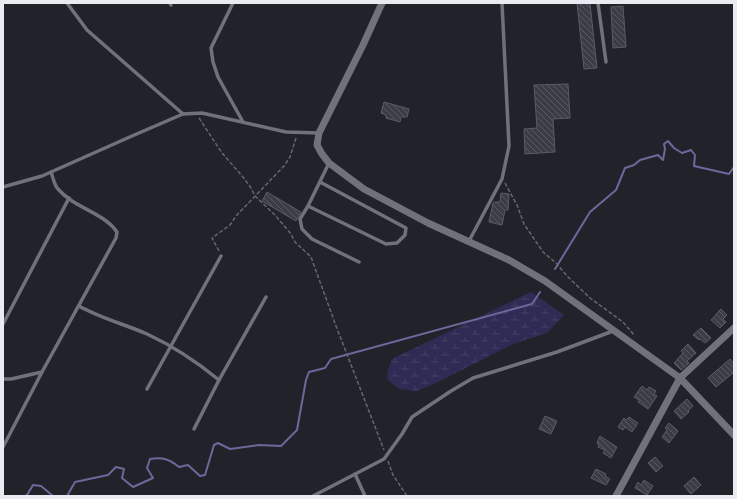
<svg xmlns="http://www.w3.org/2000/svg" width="737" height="499" viewBox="0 0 737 499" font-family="Literata,serif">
<defs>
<pattern id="wetland-marsh" width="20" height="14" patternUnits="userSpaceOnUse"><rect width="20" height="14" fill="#2f2b54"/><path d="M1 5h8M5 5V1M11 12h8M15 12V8" fill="none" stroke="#434065"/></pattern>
<pattern id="building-back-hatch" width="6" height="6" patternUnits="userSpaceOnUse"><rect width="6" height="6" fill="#3c3c46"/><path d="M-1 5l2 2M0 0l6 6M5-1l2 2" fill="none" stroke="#585861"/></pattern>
</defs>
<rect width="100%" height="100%" fill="#22222b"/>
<path fill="url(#wetland-marsh)" d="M531,292L564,315L547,333L513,344L440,381L417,391L399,389L388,380L387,373L392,359Z"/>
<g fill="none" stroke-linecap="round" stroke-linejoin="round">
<g stroke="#6b699b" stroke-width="2">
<path d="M555,269L590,212L616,190L625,168L634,165L640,160L658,155L663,160L665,149L664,144L668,141L674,148L682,153L691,150L695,155L694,166L729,174L734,167"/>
<path d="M25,496L27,495L33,485L41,486L53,496"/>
<path d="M67,496L75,482L108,475L116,467L124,469L122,478L133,487L153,478L147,468L150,459C163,457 169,459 179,467L188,465L200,476L205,475L214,445L218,443L230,449L259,445L281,446L297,430L306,380L309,372L325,368L331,359L532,304L540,292"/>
</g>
</g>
<g fill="url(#building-back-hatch)" stroke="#5b5b66">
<path d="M577,3H590L597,68L584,69Z"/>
<path d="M623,6L626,47L613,48L611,7Z"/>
<path d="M568,84L570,118L553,119L555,152L525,154L524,129L537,128L534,85Z"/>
<path d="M384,102L409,109L407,117H401L400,122L386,118V115L381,113Z"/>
<path d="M267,192L301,212L296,221L262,201Z"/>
<path d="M501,193L509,194L508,210H505L502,225L489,222L493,203L494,202H500Z"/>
<path d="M721,309L727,315L723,319L726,322L720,328L711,320Z"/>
<path d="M701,328L711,338L705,343L700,339L699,340L693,335Z"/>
<path d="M688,344L696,353L687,361L689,363L681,370L674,363L683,353L681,351Z"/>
<path d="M730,359L734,364V372L716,387L708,378Z"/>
<path d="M642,386L647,390L649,387L656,391L654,394L657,396L648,409L638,402L639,400L634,397Z"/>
<path d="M687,399L693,406L688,411L689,412L681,419L674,411Z"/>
<path d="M545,416L557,421L551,434L539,429Z"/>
<path d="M629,417L638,423L632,432L625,427L623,430L618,427L624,418L626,420Z"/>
<path d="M669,423L678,431L669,443L662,437L667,430L665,428Z"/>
<path d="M600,436L617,447L611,458L603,453L605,450L598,447L599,445L597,443Z"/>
<path d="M655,457L663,466L656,472L648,463Z"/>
<path d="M596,469L606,474L605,476L610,479L606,485L591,478Z"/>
<path d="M694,477L701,485L691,494L684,486Z"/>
<path d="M644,480L653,486L647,495L635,488L638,482L641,485Z"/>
</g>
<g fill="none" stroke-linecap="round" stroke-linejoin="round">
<g stroke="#66666e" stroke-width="1.5" stroke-dasharray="4 2" stroke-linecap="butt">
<path d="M199,118L222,153L243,177L251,188L255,196L275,215L291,234L295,242L311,257L336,326L384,450"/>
<path d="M505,183L517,205L524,224L543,252L556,263L567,276L590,298L623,322L635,336"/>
<path d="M219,251L212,238L230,225L236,216L284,166L290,157L296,138"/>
<path d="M388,461L393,475L407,496"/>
</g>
<g stroke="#71717c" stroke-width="3.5">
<path d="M67,3L87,30L183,114L202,113L286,132L319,133"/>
<path d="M170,3L171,5"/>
<path d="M233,3L211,48L213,62L218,77L243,122"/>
<path d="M598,3L606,62"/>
<path d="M320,182L406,228L405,235L397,243L386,244L308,206L329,163"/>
<path d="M3,187L42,176L132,136L183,114"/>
<path d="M308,206L300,219L302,229L312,239L359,262"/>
<path d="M469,241L502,179L509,146L502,3"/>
<path d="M79,306C100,318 124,324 147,334C173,346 197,362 219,380L194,429"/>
<path d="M3,324L69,198"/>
<path d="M3,379H11L42,372L116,238L117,232C103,212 74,208 58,189C54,185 53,177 51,172"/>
<path d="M219,380L266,297"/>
<path d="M147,389L221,256"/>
<path d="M3,447L42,372"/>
<path d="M355,474L365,496"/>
<path d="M313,496L384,459L402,434L412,417L451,391L473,378L557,352L613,331"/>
</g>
<g stroke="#71717c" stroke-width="7">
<path d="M382,3L363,45L319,133L317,145L322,154L329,163L364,189L428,223L509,260L545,281L680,378L734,435"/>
<path d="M616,496L680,378L734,328"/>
</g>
</g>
<rect width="737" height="499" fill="none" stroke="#eaeaf1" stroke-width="8"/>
</svg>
